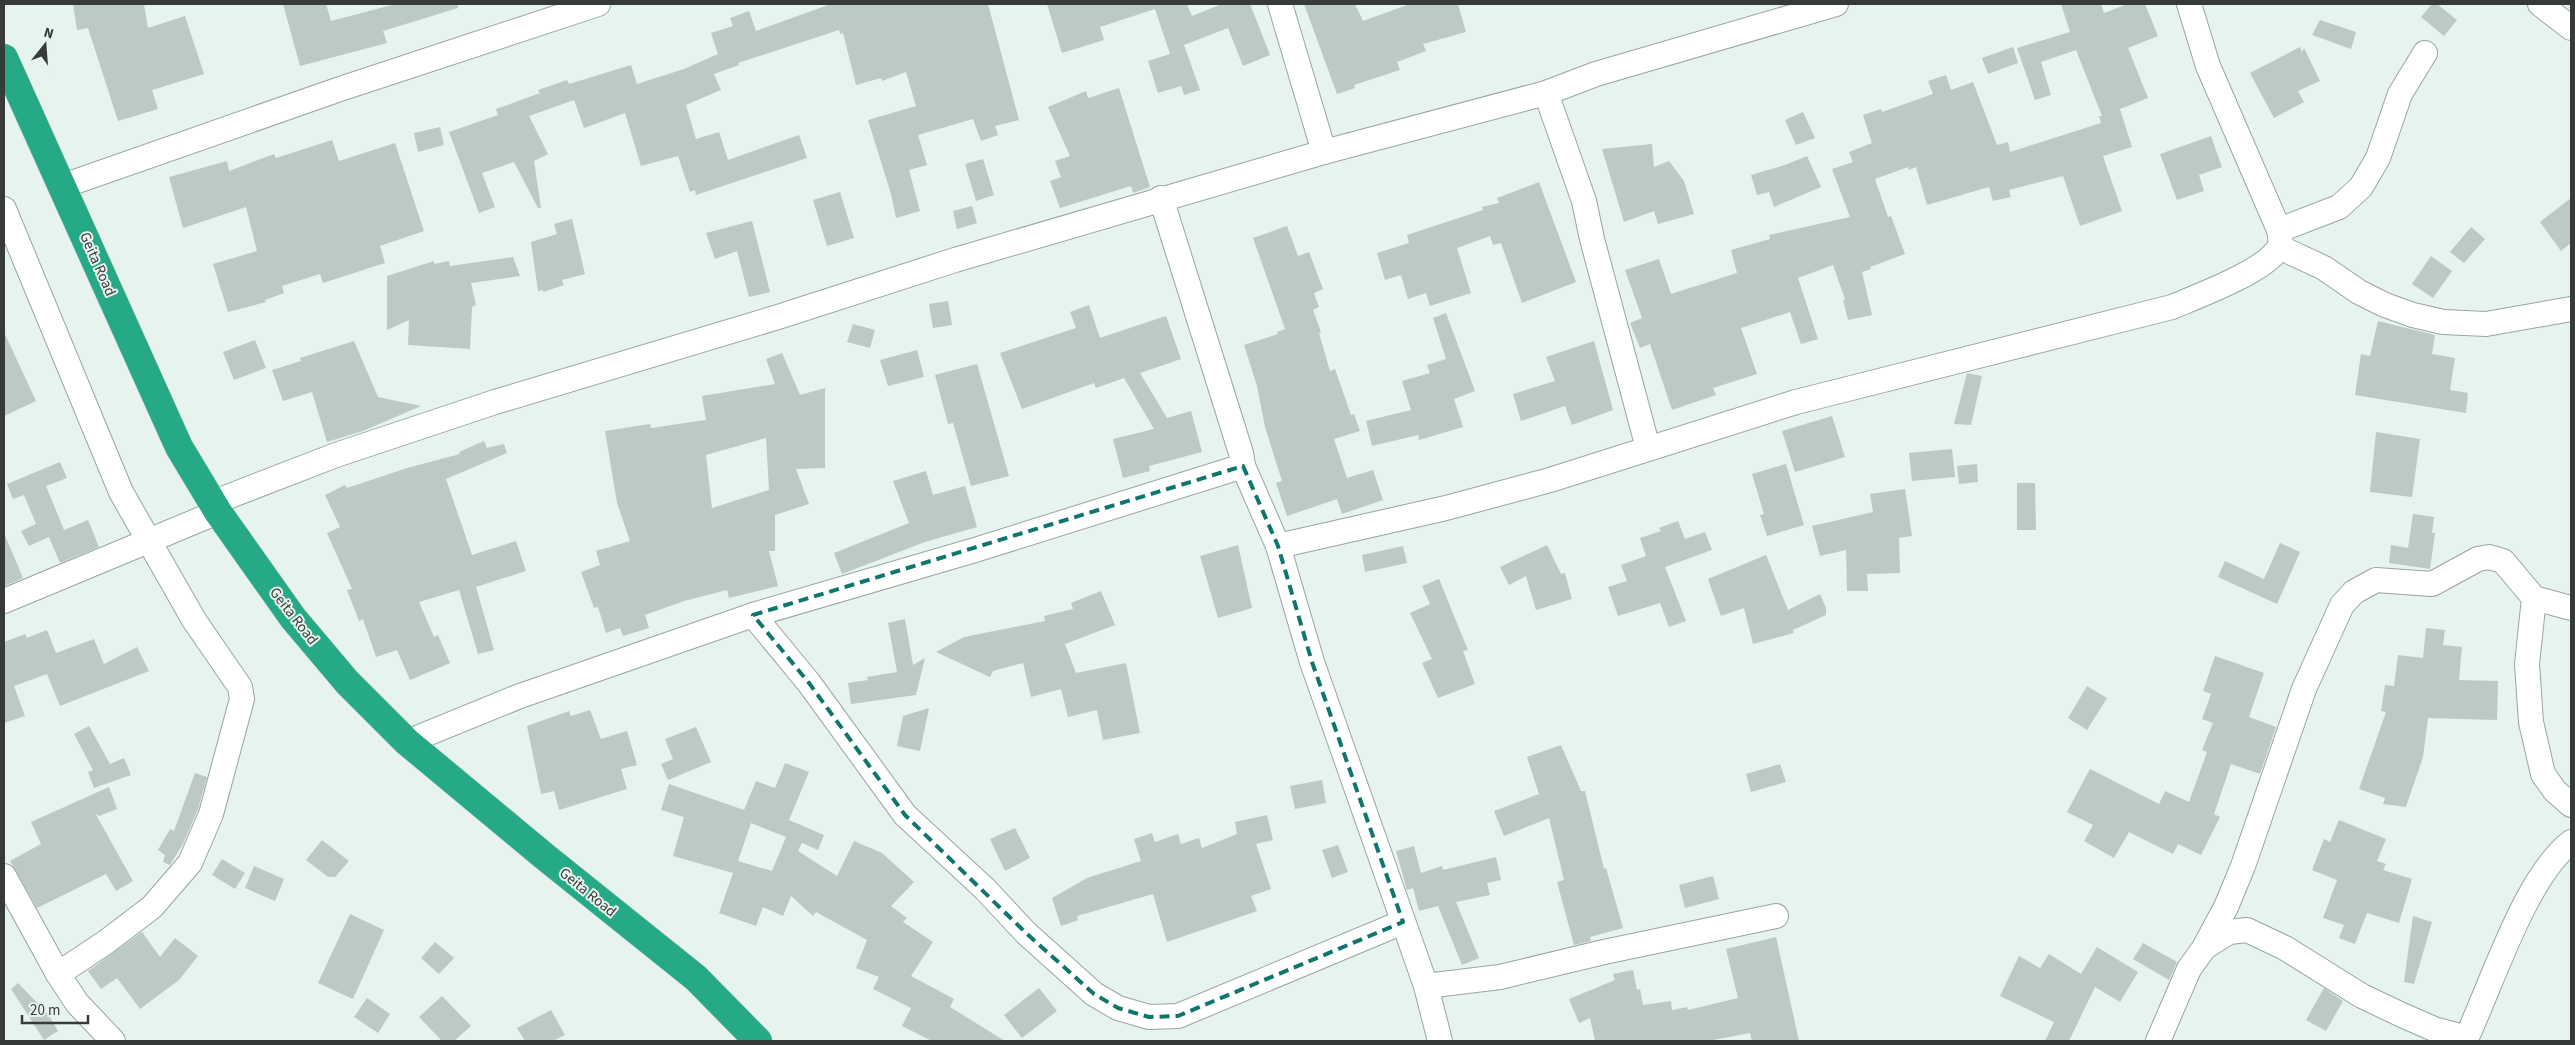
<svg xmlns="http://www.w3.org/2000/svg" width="2575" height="1045" viewBox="0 0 2575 1045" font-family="'Source Sans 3',sans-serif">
<rect width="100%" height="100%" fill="#e6f3ee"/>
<g fill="#bdc9c4" fill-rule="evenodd">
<path d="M73,4H144L148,28L185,16L204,74L152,90L158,109L118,121L88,28L77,30Z"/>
<path d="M283,4H326L331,21L396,4H458V8L383,31L387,43L300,66Z"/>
<path d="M831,4H988L1019,120L995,126L998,135L981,141L973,119L918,135L927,165L909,170L920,211L896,218L891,194L868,120L916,106L906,72L882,81L881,78L856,85L843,33L840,34L839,30L738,63L739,65L714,74L721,90L686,105L696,139L719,132L728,160L799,135L807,158L696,195L695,190L690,192L678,156L641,166L625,113L584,128L574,100L529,116L548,154L534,161L541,208H538L514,162L482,173L495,207L479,213L449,132L498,115L496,109L540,93L538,90L567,80L569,84L631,65L637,84L684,69L718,54L711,33L733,26L730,18L749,11L756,31Z"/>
<path d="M1047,4H1187L1192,16L1222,4H1250L1270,55L1243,66L1228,28L1184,45L1200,90L1184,95L1181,86L1158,93L1148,61L1170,54L1155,9L1100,27L1104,40L1062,53Z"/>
<path d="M1304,4H1355L1363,21L1410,4H1458L1466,32L1423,44L1426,51L1397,62L1400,70L1354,85L1355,88L1337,94Z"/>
<path d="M2061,4H2101L2104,13L2128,4H2145L2158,36L2128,48L2148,98L2120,109L2132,147L2103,156L2122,211L2080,226L2063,176L2009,190L2011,197L1993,201L1989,187L1927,205L1916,167L1909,170L1908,167L1875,179L1888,217L1891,216L1905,254L1870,267L1871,269L1862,272L1872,315L1848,320L1843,300L1845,299L1833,265L1798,278L1818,339L1801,344L1790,312L1741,328L1757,374L1713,388L1716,395L1672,410L1650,344L1640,348L1630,323L1642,318L1625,270L1659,259L1671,294L1737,273L1731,250L1770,239L1769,235L1850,217L1832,169L1853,162L1849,152L1872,143L1863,115L1881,109L1882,112L1933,94L1928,81L1946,75L1951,90L1973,82L1997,145L2008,142L2010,152L2101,123L2099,116H2102L2076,50L2041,62L2051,95L2035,100L2017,48L2070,32Z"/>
<path d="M2432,4H2437L2457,20L2444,36L2421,17Z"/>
<path d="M2320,20L2356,32L2351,49L2312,35Z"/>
<path d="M2013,47L2018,63L1988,74L1982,58Z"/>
<path d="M2300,47L2302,52L2304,48L2320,81L2298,91L2304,102L2274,118L2250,73Z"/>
<path d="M1119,88L1150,187L1133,193L1131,186L1060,208L1050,181L1061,177L1055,161L1070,156L1048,107L1086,91L1088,98Z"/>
<path d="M1803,112L1815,138L1796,145L1785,120Z"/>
<path d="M440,127L444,145L418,152L414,133Z"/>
<path d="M2211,136L2222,167L2199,175L2204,191L2177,200L2160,154Z"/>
<path d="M332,140L339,161L395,143L424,231L380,246L385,263L323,283L320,274L282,286L284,293L265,300L266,302L228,312L213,264L257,251L246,207L183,228L169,177L227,161L229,171L274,154L276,158Z"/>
<path d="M1652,144L1654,167L1669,161L1684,181L1694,214L1658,224L1654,211L1624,222L1602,149Z"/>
<path d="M1807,156L1821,187L1774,207L1769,192L1757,195L1751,175L1785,165Z"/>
<path d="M983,159L994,195L976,201L965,164Z"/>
<path d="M1539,182L1576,282L1522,303L1501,243L1493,245L1490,236L1457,248L1471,293L1430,306L1426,293L1408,299L1401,275L1385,280L1377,253L1409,243L1407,235L1483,210L1482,207L1499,203L1497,198Z"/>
<path d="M840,192L854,238L827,246L813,200Z"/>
<path d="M2571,198V243L2561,251L2540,222Z"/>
<path d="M972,206L977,223L957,229L953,211Z"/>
<path d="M572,219L585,274L562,280L564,285L543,292V290L538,291L531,242L557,234L554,224Z"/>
<path d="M752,221L770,292L749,297L737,251L715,259L706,233Z"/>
<path d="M1287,226L1298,256L1309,252L1323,289L1314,293L1319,307L1313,310L1321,332L1319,333L1330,371L1335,369L1351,415L1354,414L1360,431L1334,439L1347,478L1373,470L1383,500L1342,514L1337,499L1287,516L1276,483L1282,481L1265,427L1257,386L1244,345L1278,334L1277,332L1285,329L1253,238Z"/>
<path d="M2471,227L2485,239L2464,263L2450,252Z"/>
<path d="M2431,256L2452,271L2433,298L2412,284Z"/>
<path d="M513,257L520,276L471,283L476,305L472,307L470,349L408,345L409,320L387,330V276L434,261V264L449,261L450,266Z"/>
<path d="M948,301L952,325L933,328L929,304Z"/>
<path d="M1089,305L1100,338L1166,316L1181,359L1140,373L1167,418L1191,411L1202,452L1149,466L1150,471L1123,478L1113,439L1154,429L1124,378L1096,388L1094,383L1022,409L1000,353L1076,328L1070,312Z"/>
<path d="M1446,313L1475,391L1454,399L1463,427L1419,440L1418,435L1372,446L1366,421L1411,410L1402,381L1430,373L1427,365L1446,359L1433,318Z"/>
<path d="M2378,321L2435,335L2432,354L2455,358L2450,390L2468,393L2466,413L2355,395L2361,354L2370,356Z"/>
<path d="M853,324L875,330L870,348L847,342Z"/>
<path d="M4,332L36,401L4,416Z"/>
<path d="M255,340L266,368L234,380L223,352Z"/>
<path d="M354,341L378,397L421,406L363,431L327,442L312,392L283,401L272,370L301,361L300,358Z"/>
<path d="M1594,341L1613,410L1572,425L1565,406L1521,421L1513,394L1555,381L1546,357Z"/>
<path d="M917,350L924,377L888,386L880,360Z"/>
<path d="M782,353L800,395L825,388V468L796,469L809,504L775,515V551H769L778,586L729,598L727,590L684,601L645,615L649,628L623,636L620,628L606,633L598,607L594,608L581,572L600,565L596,551L630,541L617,503L605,431L650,424L651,428L706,420L702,396L775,384L766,359ZM766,438L769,490L712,508L706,455Z"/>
<path d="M977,364L1009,476L971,486L953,423L948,424L935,375Z"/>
<path d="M1967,373L1982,376L1971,425L1954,424Z"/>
<path d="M1832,416L1845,457L1795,472L1782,431Z"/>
<path d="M2376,432L2420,439L2412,497L2370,492Z"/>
<path d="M484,441L487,448L504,444L507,453L446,479L472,555L516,541L526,571L476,587L494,650L478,654L459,590L419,602L434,637L438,635L450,663L410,680L397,650L376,657L363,619L359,621L347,590L352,589L327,533L340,527L325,495L345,485L347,488L407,468L460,454L459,452Z"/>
<path d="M1952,449L1955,477L1912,481L1909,453Z"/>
<path d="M60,462L67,478L46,486L64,530L88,520L99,547L60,563L49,537L29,546L21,531L36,524L24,495L13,499L7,484Z"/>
<path d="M1786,464L1804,525L1767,536L1760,515L1764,514L1752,474Z"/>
<path d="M1977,464L1978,482L1959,484L1957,466Z"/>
<path d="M926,471L933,495L965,486L977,527L925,542L842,574L834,553L909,523L893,481Z"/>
<path d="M2017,483H2035L2036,530H2017Z"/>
<path d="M1905,489L1912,536L1899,538L1900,573L1867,574L1868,591H1847L1846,550L1820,556L1812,526L1873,512L1870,494Z"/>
<path d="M2413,514L2434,517L2432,533H2435L2430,569L2389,563L2391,545L2408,548Z"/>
<path d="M1678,521L1685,539L1705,532L1712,550L1665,567L1686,621L1669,627L1660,603L1618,616L1608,587L1627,581L1621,565L1646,556L1640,538L1661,531L1659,528Z"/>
<path d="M4,533L23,578L4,586Z"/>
<path d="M2280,543L2300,552L2277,604L2218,577L2225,561L2264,579Z"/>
<path d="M1238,545L1252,608L1218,618L1200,556Z"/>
<path d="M1547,545L1561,574L1565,573L1572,599L1536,610L1526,576L1509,585L1500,567Z"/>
<path d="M1403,546L1407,563L1365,572L1362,555Z"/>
<path d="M1766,555L1788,610L1820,594L1826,608V615L1793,630L1794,633L1753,644L1744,608L1721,616L1708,579Z"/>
<path d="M1439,579L1468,650L1463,651L1475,684L1438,698L1422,663L1432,659L1410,613L1430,604L1422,586Z"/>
<path d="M1101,591L1115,625L1065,644L1076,673L1126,663L1140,733L1103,740L1097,710L1068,717L1061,689L1031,697L1023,663L993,671L990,677L936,652L964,637L1045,621L1044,616L1073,609L1071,603Z"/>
<path d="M905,619L913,665L925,658L916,695L851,704L848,683L868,680L867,677L897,672L888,623Z"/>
<path d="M2426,628L2445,630L2443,645L2462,647L2459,680L2498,681L2497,720L2428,718L2423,757L2406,807L2383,804L2385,798L2359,789L2386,712L2381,711L2385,685L2394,686L2398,655L2423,658Z"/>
<path d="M47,630L56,653L94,639L104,664L137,647L149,671L60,706L47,674L14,686L25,716L4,723V642L25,634L27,638Z"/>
<path d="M2215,656L2264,673L2249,717L2276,727L2260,774L2231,764L2214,814L2220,817L2201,855L2178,844L2173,854L2129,832L2114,858L2084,841L2093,825L2067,812L2090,769L2159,804L2165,791L2189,802L2207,752L2202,750L2213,723L2202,719L2211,694L2203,691Z"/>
<path d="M2087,686L2107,698L2087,730L2068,718Z"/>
<path d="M929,708L920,751L897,746L903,716Z"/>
<path d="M590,710L601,739L627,731L637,765L621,769L627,789L559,810L554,791L541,794L527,726L569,711L571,716Z"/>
<path d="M89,726L110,764L124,758L131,775L94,788L88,772L93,770L74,734Z"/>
<path d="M696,727L711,762L668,780L661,764L673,759L665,739Z"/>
<path d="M1561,745L1581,791H1585L1604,869L1606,868L1623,928L1590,937L1591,941L1574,945L1557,882L1564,880L1549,818L1504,836L1494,811L1539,794L1527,757Z"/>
<path d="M785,763L809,772L789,820L824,835L818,850L802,843L798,851L837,876L854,841L882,853L914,882L891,906L907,918L903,922L933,942L911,976L954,999L950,1007L1005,1041H932L902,1026L911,1008L873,989L879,977L856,968L867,940L816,912L813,916L791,896L783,916L763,907L756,926L719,913L733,873L673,856L684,817L661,810L669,784L744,810L756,781L775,788ZM751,823L786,837L772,871L738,861Z"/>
<path d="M1780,764L1786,782L1751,792L1746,774Z"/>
<path d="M195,773L207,777L198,809L183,844L170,865L163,862L165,855L158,850L170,829L174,831Z"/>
<path d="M1322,780L1326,803L1295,809L1290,786Z"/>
<path d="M109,787L117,809L99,816L95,813L133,881L116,891L106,874L37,908L10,861L41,844L31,822Z"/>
<path d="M1267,815L1273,840L1256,844L1271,889L1251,896L1257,911L1167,942L1153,894L1077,916L1078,920L1061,926L1052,898L1087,878L1141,861L1134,839L1152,833L1155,842L1178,834L1181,844L1199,838L1202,848L1237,834L1235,822Z"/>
<path d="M2339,820L2386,839L2377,861L2386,864L2383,870L2412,879L2399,923L2367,913L2355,944L2339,938L2344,925L2323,918L2337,880L2312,870L2324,839L2330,842Z"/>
<path d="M1015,828L1030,858L1005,871L990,839Z"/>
<path d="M322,840L349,861L335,877H328L306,860Z"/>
<path d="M1338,845L1348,872L1332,878L1322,850Z"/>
<path d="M1414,846L1421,873L1442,866L1443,870L1496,857L1501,880L1487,883L1490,895L1456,902L1479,958L1462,965L1438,906L1419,911L1413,888L1407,890L1396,851Z"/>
<path d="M222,859L245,873L235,889L212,875Z"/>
<path d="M254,866L284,879L275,901L245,888Z"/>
<path d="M1713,876L1719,899L1685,908L1679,885Z"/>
<path d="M350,914L384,930L353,999L318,983Z"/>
<path d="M2413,916L2432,922L2414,984L2404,982Z"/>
<path d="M142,932L160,957L175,938L198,956L179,980L140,1009L117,978L101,989L88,971Z"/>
<path d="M1776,937L1799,1041H1752L1750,1033L1708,1041H1595L1590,1018L1579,1023L1569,999L1615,980L1613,974L1633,970L1637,990L1640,989L1643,1005L1671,1001L1672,1010L1687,1007L1688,1010L1738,998L1726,949Z"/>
<path d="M435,942L454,958L439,974L421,958Z"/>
<path d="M2143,943L2177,962L2169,980L2133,959Z"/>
<path d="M2097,947L2138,972L2120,1002L2095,987L2069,1041H2045L2054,1022L2000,996L2019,956L2040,968L2049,954L2081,974Z"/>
<path d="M18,983L48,1014L58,1031L44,1040L11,989Z"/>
<path d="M1039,988L1057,1011L1022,1038L1004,1015Z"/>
<path d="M2324,988L2343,1001L2326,1031L2306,1020Z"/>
<path d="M442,996L471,1026L454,1041H442L419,1017Z"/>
<path d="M367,998L390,1014L378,1033L354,1017Z"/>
<path d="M551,1010L565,1035L553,1041H525L517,1028Z"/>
</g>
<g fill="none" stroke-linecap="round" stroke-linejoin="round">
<g stroke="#99a5a1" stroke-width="26">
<g id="minor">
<path d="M1280,4L1324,152"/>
<path d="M2540,4L2571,28"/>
<path d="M1546,93L1584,201L1592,239L1648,448"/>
<path d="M63,186L340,89L598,4"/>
<path d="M1161,198L1241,453L1243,466L1278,546L1312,662L1426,986L1440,1041"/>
<path d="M4,209L121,492L194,620L240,687L242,699L211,814L190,863L152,907L106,942L58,974"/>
<path d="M2279,230L2339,207L2361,187L2378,158L2400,94L2425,53"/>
<path d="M2279,247L2324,268L2359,292L2385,305L2413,315L2443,322L2486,324L2571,309"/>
<path d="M212,503L336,455L495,402L778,317L955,260L1324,152L1546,93L1596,74L1836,4"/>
<path d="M1278,546L1446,508L1550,480L1796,402L2172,307C2198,296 2263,272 2278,249C2282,243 2280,236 2279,230L2208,66L2189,4"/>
<path d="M2534,598L2527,664L2531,722L2543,774L2555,791L2571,805"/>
<path d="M4,601L218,512"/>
<path d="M753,615L809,683L905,815L985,889L1026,933L1094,994L1118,1008L1149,1017L1178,1016L1403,922"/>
<path d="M407,742L520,696L753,615L975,550L1243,466"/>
<path d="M4,876L58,974L77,1003L113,1041"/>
<path d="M2205,947L2229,932L2247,930L2285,948L2362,996L2402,1015L2434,1029L2467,1038"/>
<path d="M1426,986L1500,977L1604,952L1776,916"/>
<path d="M2158,1041L2189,969L2204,948L2226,907L2243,866L2304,689L2342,605L2354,592L2376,580L2432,584L2478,559L2489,557L2503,561L2534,598L2571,608"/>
<path d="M2465,1041C2491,987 2525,877 2571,842"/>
</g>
</g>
<g stroke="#cfd0cf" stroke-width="29">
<path id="highway" d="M4,58L179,447L218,512L293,618L347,682L407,742L544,856L696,978L758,1041"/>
</g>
<use href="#minor" stroke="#fff" stroke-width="24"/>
<use href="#highway" stroke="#26a987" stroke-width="28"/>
</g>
<path fill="none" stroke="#0f766e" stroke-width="4" stroke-dasharray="10 6" stroke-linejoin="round" d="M1243,466L1278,546L1312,662L1403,922L1178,1016L1149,1017L1118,1008L1094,994L1026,933L905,815L809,683L753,615Z"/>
<g text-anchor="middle" stroke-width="4" stroke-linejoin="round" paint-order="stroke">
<g font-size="15" fill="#363b39" stroke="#e6f3ee">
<text transform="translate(98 264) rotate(66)" y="5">Geita Road</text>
<text transform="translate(294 616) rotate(52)" y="5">Geita Road</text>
<text transform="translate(588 892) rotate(39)" y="5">Geita Road</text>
</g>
</g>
<rect width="2575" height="1045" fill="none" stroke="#363b39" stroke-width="10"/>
<g transform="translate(45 45) rotate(17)" stroke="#e6f3ee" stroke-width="4" paint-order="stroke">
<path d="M0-4L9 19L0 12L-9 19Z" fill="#363b39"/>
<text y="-8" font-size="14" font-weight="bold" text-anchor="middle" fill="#363b39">N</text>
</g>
<path d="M22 1015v8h66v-8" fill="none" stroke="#363b39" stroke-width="2.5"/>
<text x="30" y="1015" font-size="15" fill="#363b39" stroke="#e6f3ee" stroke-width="4" paint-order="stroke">20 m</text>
</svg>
